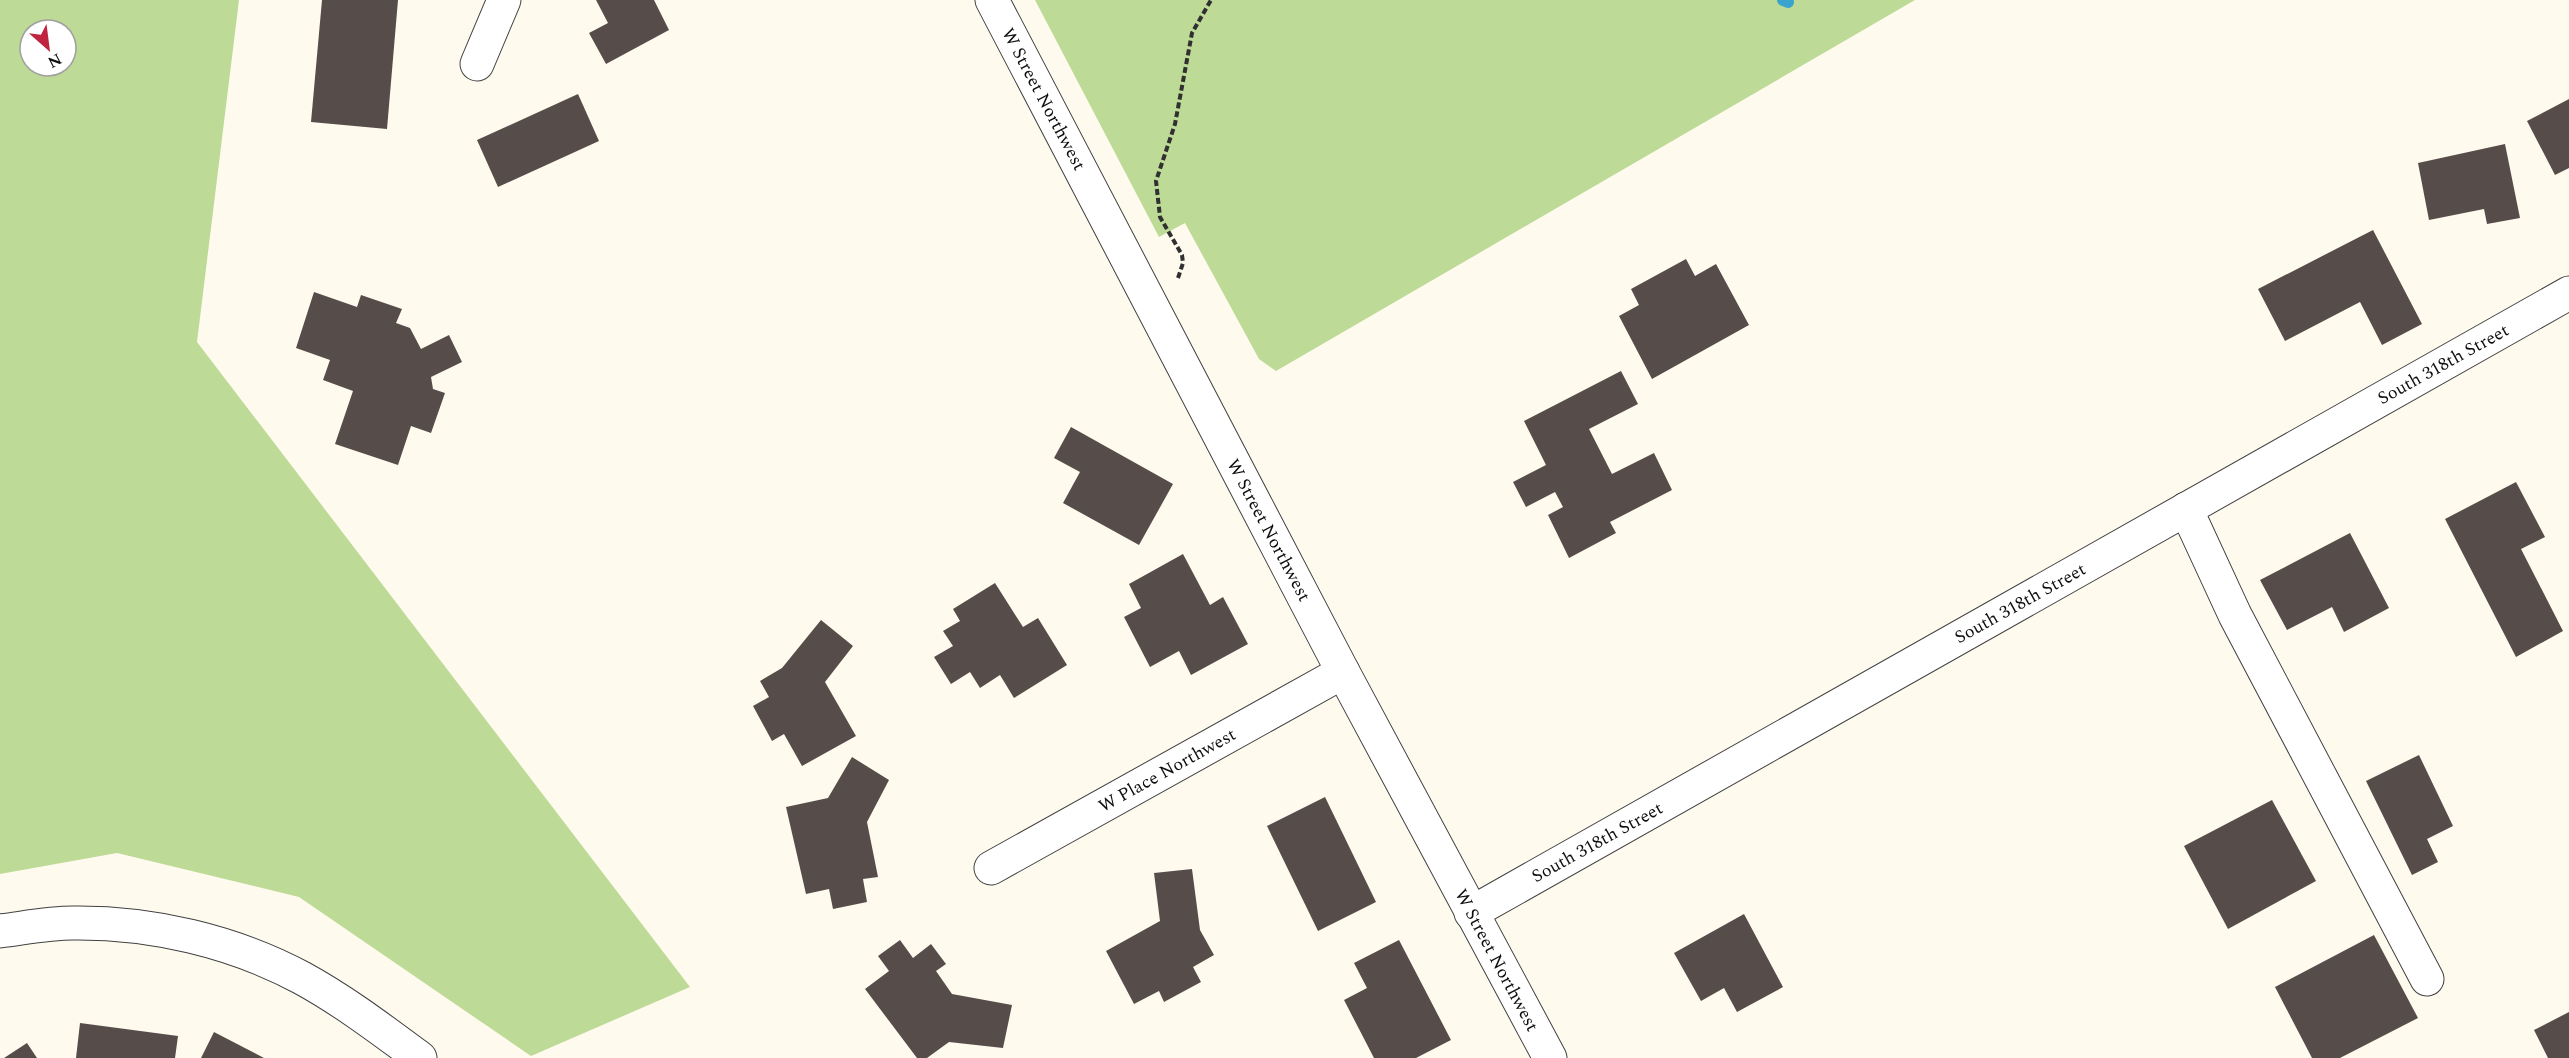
<svg xmlns="http://www.w3.org/2000/svg" width="2569" height="1058" viewBox="0 0 2569 1058" font-family="Spectral,serif">
<rect width="100%" height="100%" fill="#fffaee"/>
<g fill="#bdda97" fill-rule="evenodd">
<path d="M0,0H239L197,342L690,987L531,1056L299,897L117,853L0,874ZM30,30H66V66H30Z"/>
<path d="M1035,0H1915L1276,371L1259,359L1185,223L1159,237Z"/>
</g>
<g fill="none" stroke-linecap="round" stroke-linejoin="round">
<path stroke="#3aa4ce" stroke-width="12" d="M1783,0L1788,2"/>
</g>
<g fill="#564d4a">
<path d="M322,0H398L387,129L311,122Z"/>
<path d="M596,0H654L669,30L606,64L589,33L608,23Z"/>
<path d="M578,94L599,141L498,187L477,140Z"/>
<path d="M2569,99V168L2555,175L2527,121Z"/>
<path d="M2505,144L2520,218L2487,224L2484,209L2429,220L2418,163Z"/>
<path d="M2373,230L2422,324L2382,345L2360,302L2285,341L2258,289Z"/>
<path d="M1686,259L1695,276L1716,264L1749,325L1652,379L1619,316L1639,305L1631,289Z"/>
<path d="M314,292L357,307L361,295L402,309L396,323L410,328L421,349L449,335L462,362L431,377L433,389L445,393L431,433L411,426L398,465L335,444L353,391L323,380L330,360L296,348Z"/>
<path d="M1621,371L1638,404L1589,429L1612,474L1654,453L1672,490L1610,522L1616,533L1569,558L1548,515L1563,507L1555,492L1526,507L1513,482L1546,465L1524,421Z"/>
<path d="M1071,427L1173,484L1139,545L1063,503L1080,472L1054,458Z"/>
<path d="M2516,482L2545,537L2521,549L2563,631L2516,657L2445,519Z"/>
<path d="M2350,533L2389,608L2344,632L2332,607L2287,630L2260,580Z"/>
<path d="M1183,554L1210,605L1223,597L1248,644L1191,675L1179,651L1150,667L1124,617L1141,608L1129,584Z"/>
<path d="M995,583L1023,627L1038,618L1067,665L1014,698L1000,675L980,688L970,672L951,684L934,657L953,646L943,631L960,621L953,609Z"/>
<path d="M821,620L853,646L825,682L856,736L802,766L784,734L772,741L753,706L769,697L760,681L782,668Z"/>
<path d="M2419,755L2453,826L2427,839L2438,862L2412,875L2366,781Z"/>
<path d="M852,757L889,780L867,822L878,877L863,879L867,902L833,909L829,889L806,894L786,807L828,798Z"/>
<path d="M1325,797L1376,902L1318,931L1267,826Z"/>
<path d="M2272,800L2316,881L2228,929L2184,846Z"/>
<path d="M1192,869L1200,930L1214,955L1193,967L1201,982L1164,1002L1159,991L1134,1004L1106,951L1160,921L1154,873Z"/>
<path d="M1744,914L1783,987L1737,1012L1724,988L1701,1001L1674,953Z"/>
<path d="M2374,935L2418,1018L2340,1058H2312L2275,987Z"/>
<path d="M900,940L913,958L931,944L946,964L936,971L952,994L1012,1005L1003,1048L949,1042L927,1058H917L865,989L889,971L878,956Z"/>
<path d="M1399,940L1451,1040L1416,1058H1374L1344,1000L1367,988L1354,963Z"/>
<path d="M2569,1012V1058H2548L2534,1030Z"/>
<path d="M80,1023L178,1036L175,1058H76Z"/>
<path d="M214,1032L264,1058H201Z"/>
<path d="M27,1043L37,1058H4Z"/>
</g>
<g fill="none" stroke-linecap="round" stroke-linejoin="round">
<g stroke="#414141" stroke-width="35">
<g id="minor">
<path d="M992,0L1343,672L1550,1058"/>
<path d="M477,64L504,0"/>
<path d="M2186,509L2235,615L2427,979"/>
<path d="M991,868L1343,672"/>
<path d="M1471,913L2569,293"/>
<path d="M0,931C24,928 49,923 73,923C151,922 233,941 302,978C344,1001 382,1030 420,1058"/>
</g>
</g>
<path stroke="#303030" stroke-width="4" stroke-dasharray="6 3" stroke-linecap="butt" d="M1178,278L1183,263L1182,255L1160,217L1156,181L1175,124L1192,33L1211,0"/>
<use href="#minor" stroke="#fff" stroke-width="33"/>
</g>
<g text-anchor="middle" stroke-width="6" stroke-linejoin="round" paint-order="stroke">
<g font-size="18" fill="#0e0e0e" stroke="#fff">
<text transform="translate(1044 99) rotate(62)" y="6">W Street Northwest</text>
<text transform="translate(2443 364) rotate(-29)" y="6">South 318th Street</text>
<text transform="translate(1269 530) rotate(62)" y="6">W Street Northwest</text>
<text transform="translate(2020 603) rotate(-29)" y="6">South 318th Street</text>
<text transform="translate(1167 770) rotate(-29)" y="6">W Place Northwest</text>
<text transform="translate(1597 842) rotate(-29)" y="6">South 318th Street</text>
<text transform="translate(1497 960) rotate(62)" y="6">W Street Northwest</text>
</g>
</g>
<g transform="translate(48 48) rotate(152)"><circle r="28" fill="#ffffff" stroke="#9f9f9f" stroke-width="1.5"/>
<path d="M0-4.5L10 22L0 15L-10 22Z" fill="#bf253e"/>
<text y="-9" font-size="16" font-weight="bold" text-anchor="middle" fill="#0e0e0e">N</text>
</g>
</svg>
